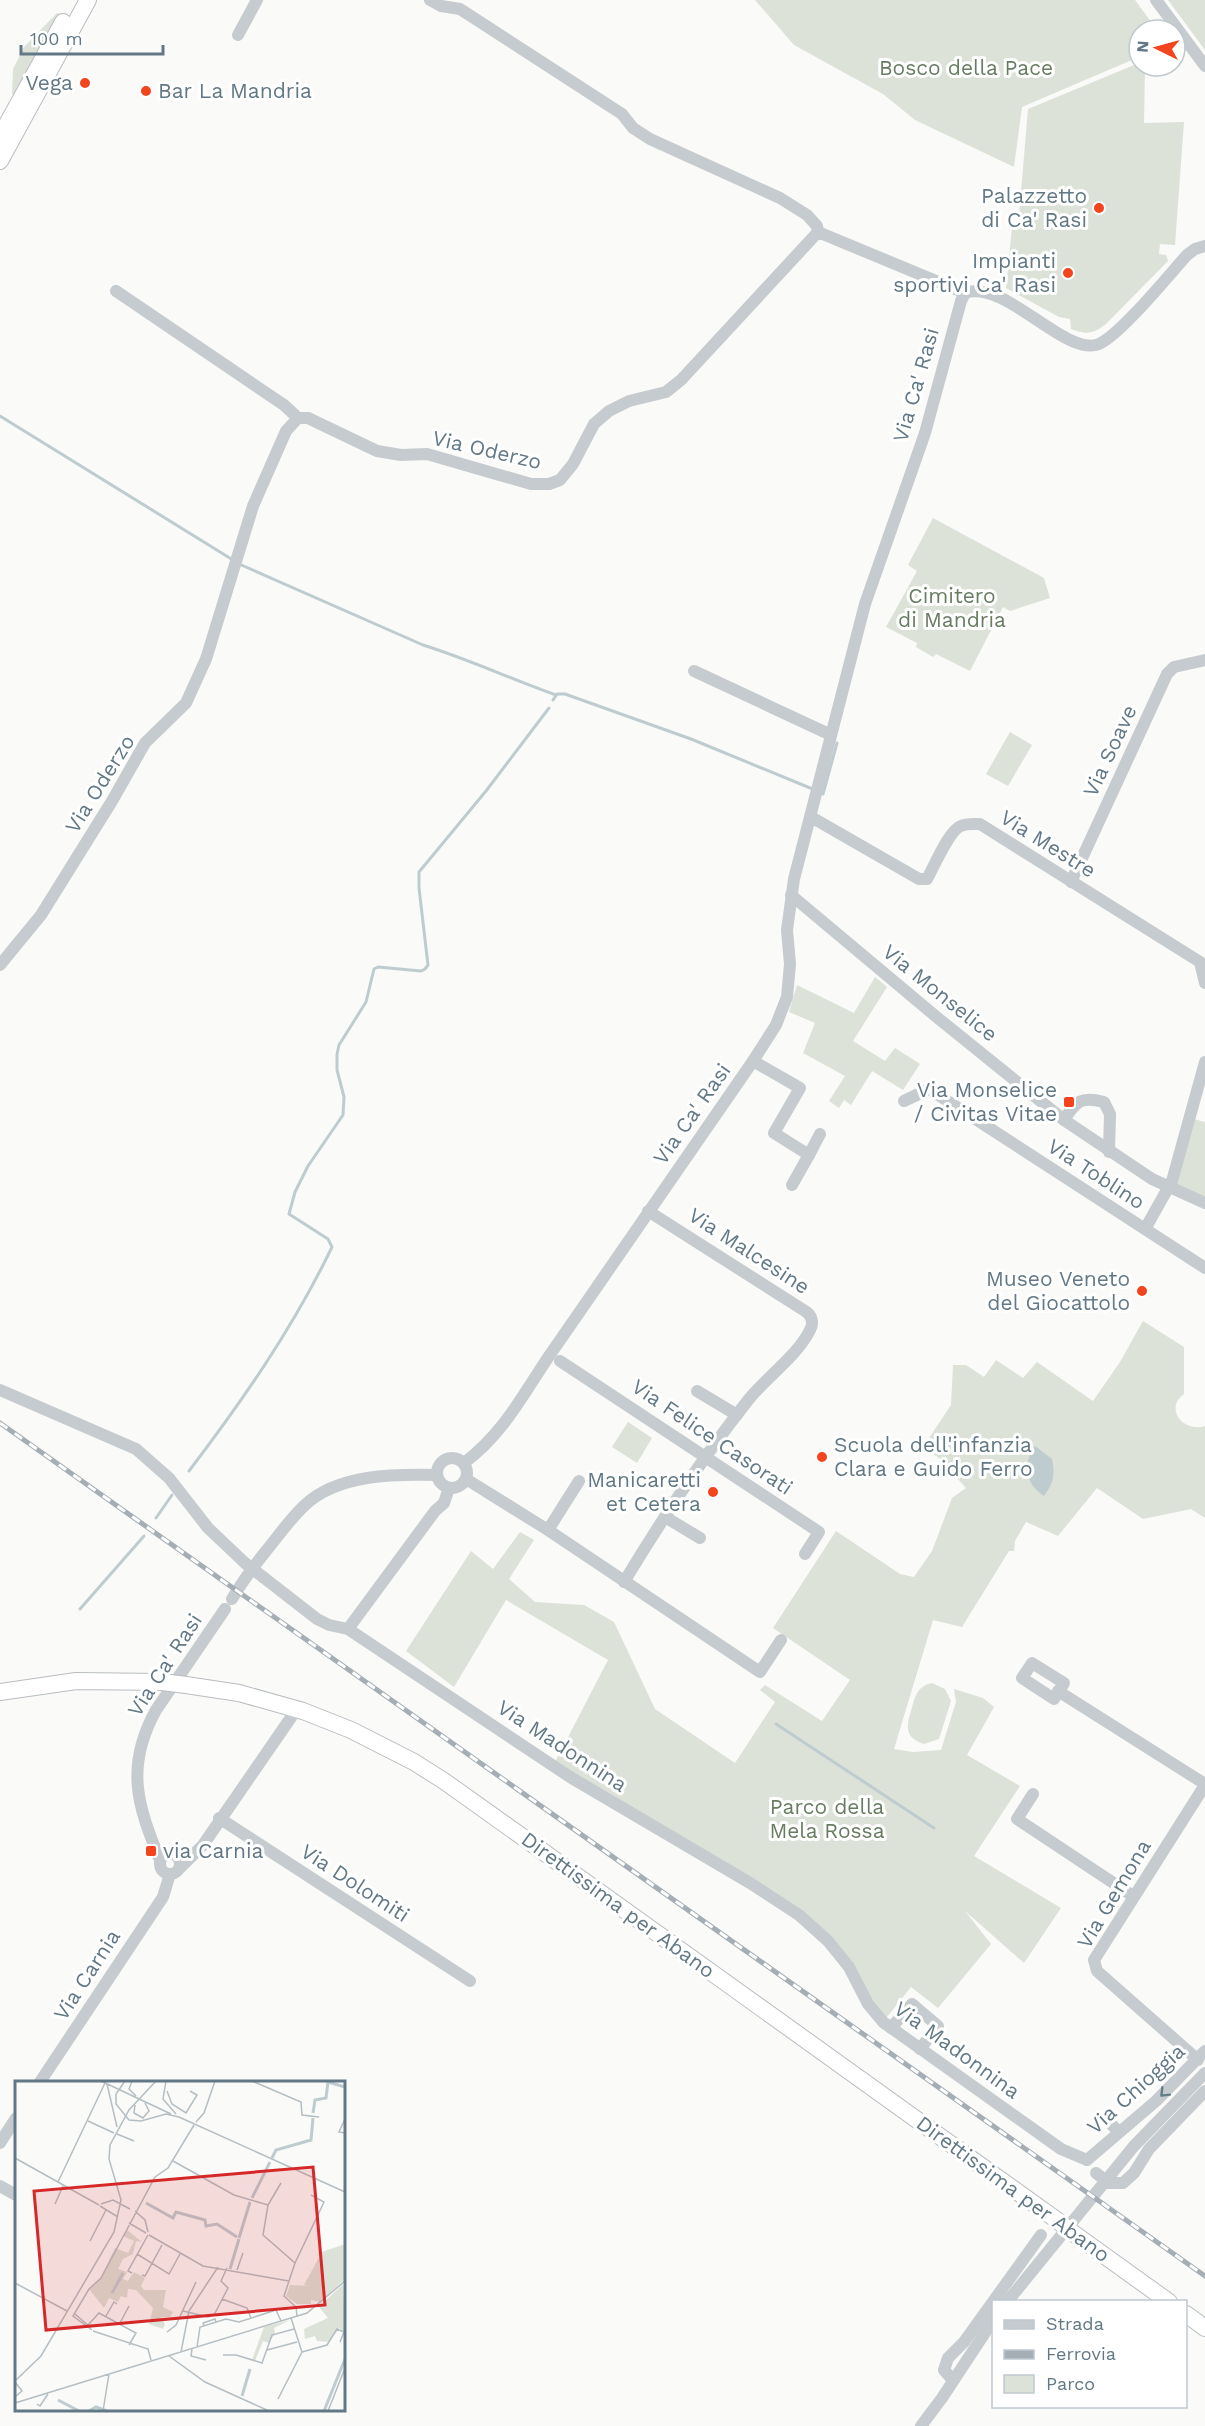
<svg xmlns="http://www.w3.org/2000/svg" width="1205" height="2426" viewBox="0 0 1205 2426" font-family="'Work Sans',sans-serif">
<rect width="100%" height="100%" fill="#fafaf8"/>
<g fill="#dce2d8">
<path d="M755,0H1135L1157,30H1139V57L1022,107L1014,167L915,120L883,94L794,45Z"/>
<path d="M1168,0H1205V50Z"/>
<path d="M57,13L59,14L15,96L12,94L13,69L24,47Z"/>
<path d="M1139,63V66H1145L1144,123L1184,122L1175,245L1160,244L1159,254L1166,255L1168,261L1107,323C1094,334 1087,335 1071,329L1070,319L1059,317L1006,288L1012,227H1018L1028,109Z"/>
<path d="M933,518L1044,578L1050,598L1010,611L1003,607L970,671L936,654L933,657L916,647L917,643L886,627L917,571L908,565Z"/>
<path d="M1010,732L1032,745L1008,786L986,774Z"/>
<path d="M875,977L887,987L853,1041L885,1061L895,1048L920,1064L903,1090L872,1071L851,1105L844,1100L839,1108L829,1101L845,1076L803,1053L815,1023L789,1012L797,985L854,1013Z"/>
<path d="M1190,1118L1205,1122V1203L1169,1188Z"/>
<path d="M1143,1321L1184,1347V1394C1164,1408 1183,1433 1205,1426V1518L1191,1509L1143,1519L1097,1488L1058,1536L1026,1522L1015,1541L1014,1551H1009L962,1627L933,1620L894,1749L913,1752L941,1750L956,1702L954,1689L983,1698L994,1707L967,1755L1020,1786L974,1856L1061,1908L1024,1963L965,1911L991,1944L938,2008L911,1987L883,2022L811,1926L553,1766L608,1660L506,1600L454,1687L406,1651L471,1551L493,1569L520,1532L534,1540L509,1579L535,1602L584,1605L614,1622L655,1709L735,1763L775,1702L760,1690L765,1685L822,1721L850,1680L773,1628L836,1531L900,1574L914,1577L932,1551L952,1498L966,1488L939,1458L923,1447L951,1405L953,1365H966L984,1377L996,1360L1023,1378L1037,1362L1093,1401L1120,1362Z"/>
<path d="M628,1422L652,1438L637,1463L612,1447Z"/>
<path d="M932,1683L945,1689L951,1701L939,1739L924,1744C905,1738 906,1727 911,1711C915,1697 917,1686 932,1683Z"/>
</g>
<path fill="#beccd0" d="M1035,1446L1052,1459C1055,1474 1054,1483 1044,1496C1025,1483 1022,1465 1035,1446Z"/>
<g fill="none" stroke-linecap="round" stroke-linejoin="round">
<g stroke="#beccd0" stroke-width="3">
<path d="M0,416L233,560"/>
<path d="M239,564L423,645C468,659 511,679 556,695"/>
<path d="M553,700L557,694H565L691,739L815,790"/>
<path d="M821,793L823,794L837,743"/>
<path d="M189,1471C243,1400 293,1328 332,1247L328,1239L289,1214L295,1192L308,1166L343,1115L344,1097L337,1070V1054L339,1045L366,1002L374,969L378,967L421,971L425,969L428,965L419,888V872L486,791L549,708"/>
<path d="M156,1518L172,1495"/>
<path d="M80,1609L144,1536"/>
<path d="M776,1724L934,1828"/>
</g>
<g stroke="#b8bdc0" stroke-width="18">
<g id="highway">
<path d="M0,137L63,22"/>
<path d="M0,161L88,0"/>
<path d="M186,1685L239,1693L303,1711L351,1730L414,1762L444,1781L573,1873L1058,2221"/>
<path d="M0,1692L76,1681L162,1682"/>
<path d="M1073,2233L1169,2302"/>
<path d="M1186,2314L1205,2328"/>
</g>
</g>
<g stroke="#c5cbce" stroke-width="12">
<path d="M430,0L441,6L460,9L622,114L633,128L650,139L780,198L807,215L817,226L818,232"/>
<path d="M1156,0L1205,66"/>
<path d="M238,35L257,0"/>
<path d="M116,291L284,405L298,418"/>
<path d="M694,671L831,735"/>
<path d="M811,817L919,879H927C934,867 949,830 961,826C967,823 974,824 980,824L1200,962L1205,983"/>
<path d="M1071,882L1167,674L1174,667L1205,660"/>
<path d="M791,895L939,1019L1064,1120L1152,1179L1205,1203"/>
<path d="M0,965L41,915L112,801L145,743L186,703L206,659L253,506L286,431L298,418H308L377,451L401,455L427,454L531,484H549L560,480L573,464L594,424L609,411L629,401L666,392L681,380L818,232L965,293"/>
<path d="M753,1061L800,1088L774,1133L809,1155L792,1185"/>
<path d="M904,1101L929,1089L1205,1268"/>
<path d="M1064,1120C1076,1101 1081,1096 1104,1102L1110,1114L1109,1152"/>
<path d="M809,1155L820,1134"/>
<path d="M1145,1229L1172,1181L1205,1062"/>
<path d="M560,1361L819,1532L805,1554"/>
<path d="M0,1390L136,1449L169,1478L208,1528L245,1563"/>
<path d="M697,1391L737,1415"/>
<circle cx="452" cy="1473" r="15"/>
<path d="M464,1463C507,1431 526,1388 556,1346C622,1251 687,1155 753,1061L776,1025L787,997L790,964L787,930L794,879L865,604L925,433L961,301L965,293C1006,279 1066,358 1099,344C1120,335 1169,275 1187,255L1195,249L1205,246"/>
<path d="M466,1479L548,1530L760,1672L781,1640"/>
<path d="M665,1517L700,1538"/>
<path d="M548,1530L579,1481"/>
<path d="M263,1577L317,1619L329,1625L348,1629L570,1777L750,1883L799,1915L828,1941L849,1967L868,2004L883,2022L1061,2149L1087,2160"/>
<path d="M624,1582C662,1519 703,1457 749,1399C767,1377 798,1355 810,1330C814,1323 812,1315 805,1311L648,1211"/>
<path d="M232,1599C242,1582 254,1566 266,1551C279,1535 290,1519 305,1505C338,1474 394,1474 437,1475"/>
<path d="M348,1629L435,1511L444,1503L449,1488"/>
<path d="M1032,1663L1064,1683L1054,1699L1022,1678Z"/>
<path d="M1058,1691L1205,1784"/>
<path d="M1033,1794L1017,1819L1133,1896"/>
<path d="M219,1818L470,1981"/>
<circle cx="170" cy="1864" r="10"/>
<path d="M160,1860C137,1805 125,1766 156,1710L225,1609"/>
<path d="M181,1867L203,1845L292,1716"/>
<path d="M891,2028L912,2004L938,2026L920,2049"/>
<path d="M1198,2060L1097,1971L1094,1960L1205,1785"/>
<path d="M40,2082L163,1897L170,1874"/>
<path d="M1107,2120L1119,2132"/>
<path d="M0,2143L16,2118"/>
<path d="M1087,2160L1156,2101L1205,2051"/>
<path d="M1109,2183H1123L1134,2173L1149,2149L1205,2091"/>
<path d="M0,2186L16,2195"/>
<path d="M1007,2302L1134,2146L1205,2073"/>
<path d="M955,2378H951L944,2370L948,2358L964,2342L1041,2235"/>
<path d="M921,2426L942,2398L994,2319"/>
</g>
<use href="#highway" stroke="#fff" stroke-width="16"/>
<g stroke="#a5aeb4" stroke-width="5">
<path id="rail" d="M0,1423L1205,2276"/>
</g>
<use href="#rail" stroke="#fff" stroke-width="3" stroke-dasharray="9" stroke-linecap="butt"/>
<g stroke="#b8bdc0" stroke-width="18" stroke-linecap="butt">
<g id="highway-bridge">
<path d="M162,1682L186,1685"/>
<path d="M1058,2221L1073,2233"/>
</g>
</g>
<g stroke="#c5cbce" stroke-width="12">
<path d="M245,1563L263,1577"/>
<path d="M1096,2173L1109,2183"/>
</g>
<use href="#highway-bridge" stroke="#fff" stroke-width="16"/>
</g>
<defs><path id="oneway-chevron" d="M-2-3.5L2.5 0L-2 3.5" fill="none" stroke-width="1.6" stroke-linecap="round" stroke-linejoin="round" transform="scale(1.5)"/></defs>
<use stroke="#677c8a" href="#oneway-chevron" transform="translate(1164 2093) rotate(135)"/>
<g fill="#f4441d" stroke="#fff" stroke-width="2">
<circle cx="85" cy="83" r="6"/>
<circle cx="146" cy="91" r="6"/>
<circle cx="1099" cy="208" r="6"/>
<circle cx="1068" cy="273" r="6"/>
<rect x="1063" y="1096" width="12" height="12" rx="3"/>
<circle cx="1142" cy="1291" r="6"/>
<circle cx="822" cy="1457" r="6"/>
<circle cx="713" cy="1492" r="6"/>
<rect x="145" y="1845" width="12" height="12" rx="3"/>
</g>
<g text-anchor="middle" stroke-width="6" stroke-linejoin="round" paint-order="stroke">
<g font-size="21" fill="#687c62" stroke="#fff">
<text x="966" y="75">Bosco della Pace</text>
<text x="952" y="603">Cimitero<tspan x="952" dy="24">di Mandria</tspan></text>
<text x="827" y="1814">Parco della<tspan x="827" dy="24">Mela Rossa</tspan></text>
</g>
<g font-size="21" fill="#627886" stroke="#fff" text-anchor="end">
<text x="73" y="90">Vega</text>
<text x="158" y="98" text-anchor="start">Bar La Mandria</text>
<text x="1087" y="203">Palazzetto<tspan x="1087" dy="24">di Ca' Rasi</tspan></text>
<text x="1056" y="268">Impianti<tspan x="1056" dy="24">sportivi Ca' Rasi</tspan></text>
<text x="1057" y="1097">Via Monselice<tspan x="1057" dy="24">/ Civitas Vitae</tspan></text>
<text x="1130" y="1286">Museo Veneto<tspan x="1130" dy="24">del Giocattolo</tspan></text>
<text x="834" y="1452" text-anchor="start">Scuola dell'infanzia<tspan x="834" dy="24">Clara e Guido Ferro</tspan></text>
<text x="701" y="1487">Manicaretti<tspan x="701" dy="24">et Cetera</tspan></text>
<text x="163" y="1858" text-anchor="start">via Carnia</text>
</g>
<g font-size="21" fill="#627886" stroke="#fff">
<text transform="translate(916 385) rotate(-74)" y="7">Via Ca' Rasi</text>
<text transform="translate(487 450) rotate(13)" y="7">Via Oderzo</text>
<text transform="translate(1110 751) rotate(-65)" y="7">Via Soave</text>
<text transform="translate(100 784) rotate(-58)" y="7">Via Oderzo</text>
<text transform="translate(1048 844) rotate(32)" y="7">Via Mestre</text>
<text transform="translate(940 993) rotate(39)" y="7">Via Monselice</text>
<text transform="translate(692 1114) rotate(-55)" y="7">Via Ca' Rasi</text>
<text transform="translate(1096 1174) rotate(33)" y="7">Via Toblino</text>
<text transform="translate(749 1251) rotate(33)" y="7">Via Malcesine</text>
<text transform="translate(712 1437) rotate(34)" y="7">Via Felice Casorati</text>
<text transform="translate(165 1665) rotate(-57)" y="7">Via Ca' Rasi</text>
<text transform="translate(562 1746) rotate(33)" y="7">Via Madonnina</text>
<text transform="translate(355 1883) rotate(33)" y="7">Via Dolomiti</text>
<text transform="translate(1114 1894) rotate(-59)" y="7">Via Gemona</text>
<text transform="translate(618 1905) rotate(36)" y="7">Direttissima per Abano</text>
<text transform="translate(87 1975) rotate(-57)" y="7">Via Carnia</text>
<text transform="translate(957 2050) rotate(36)" y="7">Via Madonnina</text>
<text transform="translate(1136 2089) rotate(-42)" y="7">Via Chioggia</text>
<text transform="translate(1013 2189) rotate(36)" y="7">Direttissima per Abano</text>
</g>
</g>
<g transform="translate(15 2081)">
<rect width="330" height="330" fill="#fafaf8"/>
<path d="M112,149L127,161L121,160L118,173L108,178L103,188L112,191L108,198L113,200L119,191L130,197L126,205L129,209H151L148,226L158,231L155,236H146L150,243L148,248L134,243L138,227L121,209L113,208L112,217L106,215L103,221L94,217L89,227L74,208L85,198L100,167L113,172L119,160L108,155ZM330,163V198L305,221L296,219V223H282L271,215L275,204L295,205L289,204L307,171ZM328,203L330,251L324,247L314,261L302,260L300,255L290,258L289,248L313,237L304,226ZM275,239L259,247L260,252L254,262L248,260L240,280L237,279L249,246Z" fill="#dce2d8"/>
<path fill="none" stroke="#beccd0" stroke-width="3" d="M298,32L300,19L311,17L313,1L330,6M257,77L261,69L296,59L298,37M237,117L255,81M131,122L158,137L161,131L190,139L191,145L202,143L222,156M224,157L235,121M215,188L224,158M97,212L108,192M227,315L235,288M43,319L64,330M74,330L81,326L92,330M309,330L330,278"/>
<path fill="none" stroke="#b4bec3" stroke-width="1.5" d="M86,0L156,33M110,0L101,13V23L114,39L126,40L151,33L164,36L330,111M117,0L114,8L121,15M151,0L148,18L161,33M237,0L286,21L287,34L304,36M92,3L102,46M152,10L157,23L171,32L182,14L175,10M120,24L119,32L128,37L134,30L130,22M330,38L324,51L330,52M73,40L99,52M181,41L189,32L200,0M102,53L119,60M0,77L84,124M158,80L219,114L253,124L248,154L280,182L269,215L281,226L282,235M43,101L90,2M40,123L48,105M86,123L98,119L115,128M253,124L266,102M85,125L103,136M120,130L130,139L133,151M114,142L131,152M134,154L188,185L274,200M75,160L91,129M122,173L154,193L165,173M280,182L309,121L296,114M222,189L228,172M117,192L113,190L133,154M127,194L130,195L147,164M0,202L52,230M207,218L232,227L236,237M168,230L193,236L199,234L213,207L206,200L212,187M60,233L75,246M91,235L99,221L102,223M105,242L114,225M73,244L84,232L121,252L114,264M189,245L188,242L200,238L201,241M77,249L58,235L74,208L86,197L140,96L153,87L179,44M78,250L133,268L136,279M152,251L161,244L181,201M182,266L185,246L211,238L224,241L261,229L266,240M177,268L176,275L191,279M252,269L282,261M166,271L174,230L203,186M287,271L312,264L322,248L329,251L325,261M208,274H221L247,282L257,254L279,248M154,275L190,301L254,330M0,300L26,275L99,151L106,119L94,78L95,64L114,29L141,0M0,301L7,310L0,316M263,318L287,271L276,237M0,322L292,232L330,200M22,323L25,325L33,313M88,330L94,293M313,330L330,287"/>
<path fill="#d62828" fill-opacity="0.15" stroke="#d62828" stroke-width="3" d="M298,86L310,224L31,249L19,110Z"/>
<rect width="330" height="330" fill="none" stroke="#627886" stroke-width="3"/>
</g>
<rect x="992" y="2300" width="195" height="108" fill="#ffffff" stroke="#c0c9cf" stroke-width="1.5"/>
<rect x="1004" y="2320" width="30" height="9" fill="#c5cbce" stroke="#c0c9cf" stroke-width="1.5"/>
<text x="1046" y="2330" font-size="18" fill="#627886">Strada</text>
<rect x="1004" y="2350" width="30" height="9" fill="#a5aeb4" stroke="#c0c9cf" stroke-width="1.5"/>
<text x="1046" y="2360" font-size="18" fill="#627886">Ferrovia</text>
<rect x="1004" y="2375" width="30" height="18" fill="#dce2d8" stroke="#c0c9cf" stroke-width="1.5"/>
<text x="1046" y="2390" font-size="18" fill="#627886">Parco</text>
<g transform="translate(1157 48) rotate(275)"><circle r="28" fill="#ffffff" stroke="#c0c9cf" stroke-width="1.5"/>
<path d="M0-4.5L10 22L0 15L-10 22Z" fill="#f4441d"/>
<text y="-9" font-size="16" font-weight="bold" text-anchor="middle" fill="#627886">N</text>
</g>
<path d="M21 45v9h142v-9" fill="none" stroke="#627886" stroke-width="3"/>
<text x="30" y="45" font-size="18" fill="#627886" stroke="#ffffff" stroke-width="4.5" paint-order="stroke">100 m</text>
</svg>
